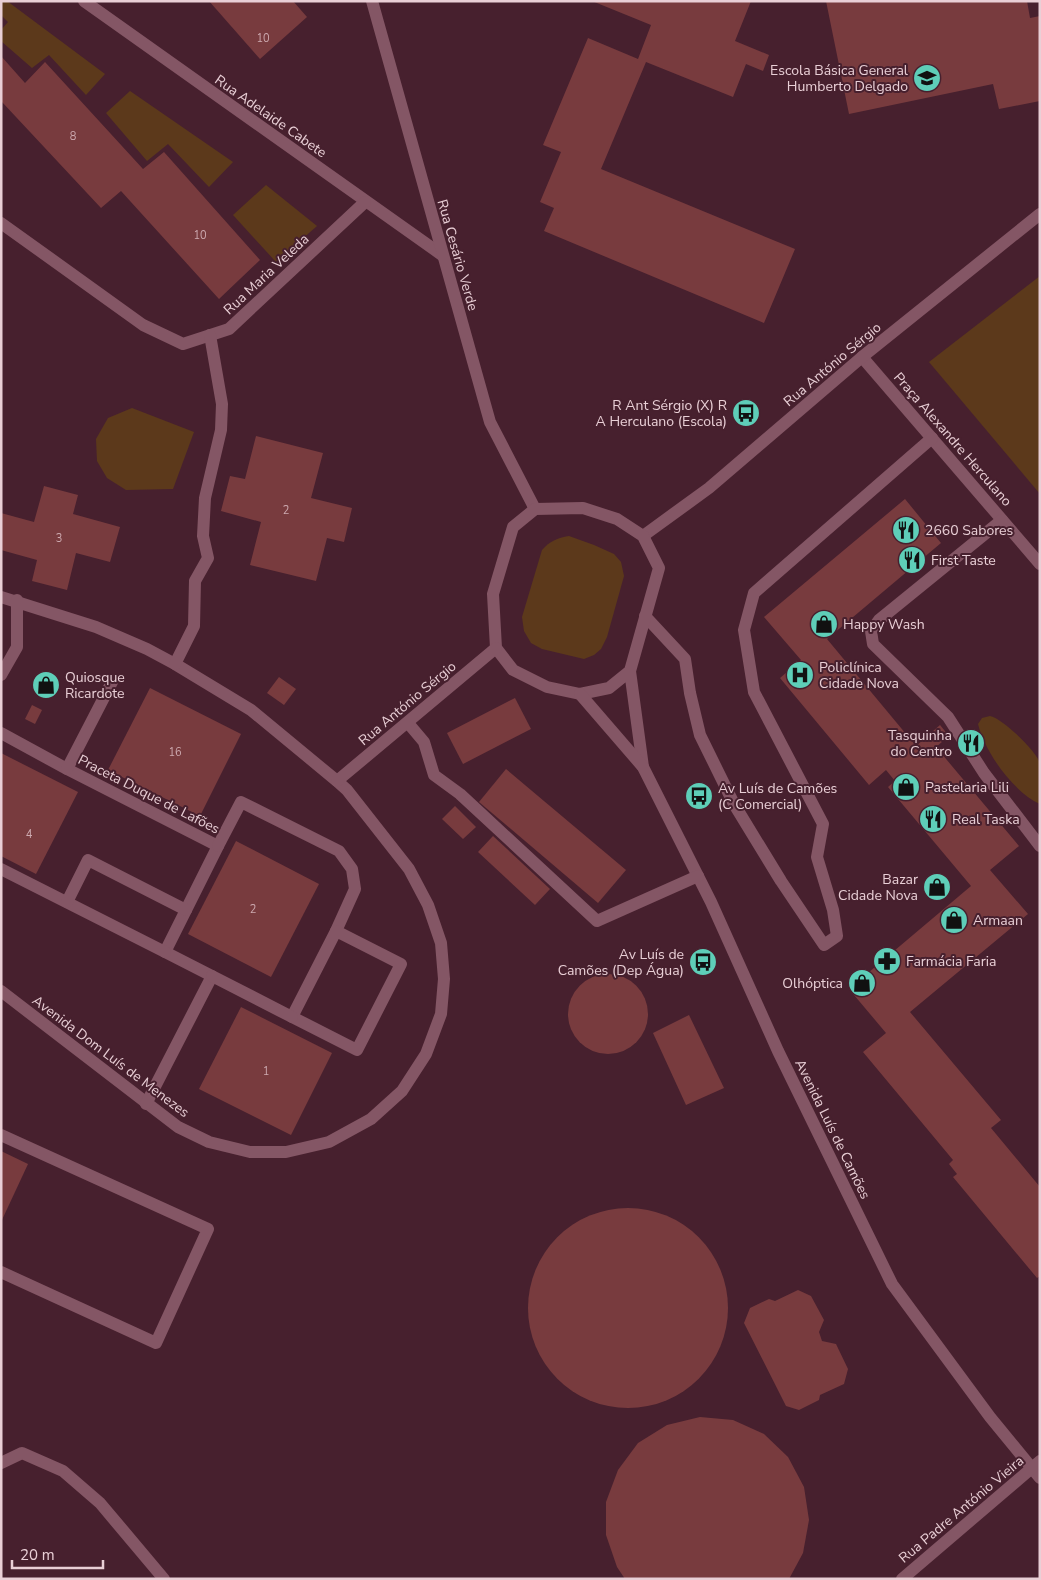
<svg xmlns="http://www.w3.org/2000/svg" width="1041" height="1580" viewBox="0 0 1041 1580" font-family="'Nunito Sans',sans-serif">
<rect width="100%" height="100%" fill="#47202e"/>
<g fill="#5c391b">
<path d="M1,1H7L105,74L86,95L49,55L32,68L1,41V30L8,22L1,15Z"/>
<path d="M130,91L233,162L209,187L168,144L147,161L106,113Z"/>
<path d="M266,185L317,226L276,262L233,215Z"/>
<path d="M1040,276V494L929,362Z"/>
<path d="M132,408L194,432L173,489L126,490L107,478L97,461L96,439L108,418Z"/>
<path d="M569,536L594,545L614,554L621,562L624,576L607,637L601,649L594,655L584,659L542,649L531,643L524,631L522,617L542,550C550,541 557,538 569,536Z"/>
<path d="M990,716C1002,718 1038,752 1040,764C1041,777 1040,791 1040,804C1013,792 985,752 978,724L982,718Z"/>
</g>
<g fill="#783b3e">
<path d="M209,1H293L307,17L260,59Z"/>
<path d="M592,1H751L735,41L769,55L763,71L746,64L733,97L646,62L601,169L795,249L764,323L544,231L554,208L540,202L561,152L543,145L588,38L638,59L651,25Z"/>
<path d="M826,1H1027L1030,18L1040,16V101L999,109L993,84L849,114Z"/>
<path d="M1,56L25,83L45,62L143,169L164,152L260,260L219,299L121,191L101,208L2,102L1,103Z"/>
<path d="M256,436L323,453L311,498L352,508L344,542L327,538L316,581L250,565L261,522L221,511L230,476L245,479Z"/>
<path d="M44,486L78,495L73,514L120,527L110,562L76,553L67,590L32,581L37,560L1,550V513L34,522Z"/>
<path d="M905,499L941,543L827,639L916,746L940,725L949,736L936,747L1019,846L990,870L1028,914L910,1012L1001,1120L991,1128L1040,1187V1276L1037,1278L953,1177L957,1174L949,1164L953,1160L863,1052L886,1033L849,989L971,886L888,787L895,781L886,770L869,785L780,678L801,660L764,617Z"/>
<path d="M279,677L296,689L284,705L267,693Z"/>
<path d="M150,688L241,734L200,816L108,770Z"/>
<path d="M515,698L531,729L463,764L447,733Z"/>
<path d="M32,705L42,710L35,724L25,719Z"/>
<path d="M1,753L78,792L36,874L1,856Z"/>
<path d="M506,769L626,870L598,903L479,802Z"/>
<path d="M455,806L476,827L463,839L442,819Z"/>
<path d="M493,836L550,889L535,905L478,852Z"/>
<path d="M236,841L319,884L271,977L188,934Z"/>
<circle cx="608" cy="1014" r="40"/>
<path d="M241,1007L332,1053L291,1135L199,1089Z"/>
<path d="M689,1015L724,1088L686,1105L653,1033Z"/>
<path d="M1,1151L28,1164L1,1222Z"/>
<circle cx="628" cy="1308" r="100"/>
<path d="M798,1290L811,1296L824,1320L819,1332L822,1341L836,1344L848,1369L844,1384L820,1395L819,1400L799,1410L786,1406L744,1323L750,1308L769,1299L775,1301Z"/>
<path d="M700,1417L733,1420L764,1434L788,1457L804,1487L809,1520L803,1553L789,1579H625L617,1567L606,1535V1502L618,1470L638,1443L667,1425Z"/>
</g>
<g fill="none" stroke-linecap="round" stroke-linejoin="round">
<g stroke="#845665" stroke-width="12">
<path d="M84,1L442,255"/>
<path d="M372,1L490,422L535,509"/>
<path d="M1,223L143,325L183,344L229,329L365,202"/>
<path d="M862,357L1040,564"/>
<path d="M1002,520L879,620L871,631L873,644L948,717L984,773L1040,846"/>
<path d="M643,536L709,488L862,357L1040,214"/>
<path d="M1,597L96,627L147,649L175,664L251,710L337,781L347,790L409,869L428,905L441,943L444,979L441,1014L426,1054L402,1091L371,1119L329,1142L286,1152H250L209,1142L178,1127L1,991"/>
<path d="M645,616L685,659L690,693L700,735L734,804L781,881L824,945L837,936L833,910L817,857L823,824L754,692L744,630L754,593L932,438"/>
<path d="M175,664L194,626L195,581L208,558L203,536L205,498L221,430L222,404L210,335"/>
<path d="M630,671L609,688L580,694L547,687L513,670L496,648L493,594L513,527L535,509L583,508L617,519L643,536L659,568L630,671L643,767"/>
<path d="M1,675L17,647V600"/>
<path d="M580,694L643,767L711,902L778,1051L892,1284L990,1417L1040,1478"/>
<path d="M408,723L424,742L434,775L460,794L597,921L698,876"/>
<path d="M1,733L67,769L218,846L165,952L212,976L146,1104"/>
<path d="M67,769L112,682"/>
<path d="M337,781L496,648"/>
<path d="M218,846L241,802L339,851L352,869L355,889L336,931"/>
<path d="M1,869L165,952"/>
<path d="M67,902L88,860L186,910"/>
<path d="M336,931L401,964L357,1050L292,1017Z"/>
<path d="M212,976L292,1017"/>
<path d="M1,1135L208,1229L156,1343L1,1272"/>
<path d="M1,1463L22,1453L63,1471L100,1503L164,1579"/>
<path d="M902,1579L1040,1461"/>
</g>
</g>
<defs>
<g id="school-disc" transform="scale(1.4375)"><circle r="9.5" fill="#5eceb8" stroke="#47202e"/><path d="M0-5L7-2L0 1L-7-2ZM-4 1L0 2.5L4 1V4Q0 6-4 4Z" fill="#111"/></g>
<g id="bus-disc" transform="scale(1.4375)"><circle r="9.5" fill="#5eceb8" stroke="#47202e"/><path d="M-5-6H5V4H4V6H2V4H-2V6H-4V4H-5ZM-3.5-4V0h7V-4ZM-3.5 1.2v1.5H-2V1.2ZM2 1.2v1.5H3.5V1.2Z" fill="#111"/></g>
<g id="restaurant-disc" transform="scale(1.4375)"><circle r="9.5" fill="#5eceb8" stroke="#47202e"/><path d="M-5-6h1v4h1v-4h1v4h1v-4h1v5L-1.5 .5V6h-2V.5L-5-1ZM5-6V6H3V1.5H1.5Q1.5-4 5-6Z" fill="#111"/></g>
<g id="shop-disc" transform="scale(1.4375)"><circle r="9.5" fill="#5eceb8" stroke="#47202e"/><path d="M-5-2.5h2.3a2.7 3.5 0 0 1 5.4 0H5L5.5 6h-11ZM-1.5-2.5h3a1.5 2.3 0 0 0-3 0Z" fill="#111"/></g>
<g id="hospital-disc" transform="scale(1.4375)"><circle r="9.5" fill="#5eceb8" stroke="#47202e"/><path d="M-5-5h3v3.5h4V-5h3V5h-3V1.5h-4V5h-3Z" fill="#111"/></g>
<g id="pharmacy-disc" transform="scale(1.4375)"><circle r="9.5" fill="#5eceb8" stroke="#47202e"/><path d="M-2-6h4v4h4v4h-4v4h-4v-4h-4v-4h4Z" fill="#111"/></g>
</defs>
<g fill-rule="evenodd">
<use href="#school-disc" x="927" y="78"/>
<use href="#bus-disc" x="746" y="413"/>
<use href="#restaurant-disc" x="906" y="530"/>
<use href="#restaurant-disc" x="912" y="560"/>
<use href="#shop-disc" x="824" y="624"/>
<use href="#hospital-disc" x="800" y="675"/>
<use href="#shop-disc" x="46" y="685"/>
<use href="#restaurant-disc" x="971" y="743"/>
<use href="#shop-disc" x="906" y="787"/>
<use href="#bus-disc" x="699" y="796"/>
<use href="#restaurant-disc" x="933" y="819"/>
<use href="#shop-disc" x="937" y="887"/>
<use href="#shop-disc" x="954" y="920"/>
<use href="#pharmacy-disc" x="887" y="961"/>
<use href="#bus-disc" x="703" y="962"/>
<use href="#shop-disc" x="862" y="983"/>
</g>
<g text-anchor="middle" stroke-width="4" stroke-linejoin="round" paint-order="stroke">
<g font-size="11" fill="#cdaab0">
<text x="263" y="42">10</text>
<text x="73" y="140">8</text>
<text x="200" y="239">10</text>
<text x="286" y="514">2</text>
<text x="59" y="542">3</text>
<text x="175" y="756">16</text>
<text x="29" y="838">4</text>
<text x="253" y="913">2</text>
<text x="266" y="1075">1</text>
</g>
<g font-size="14" fill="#e9cfd6" stroke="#47202e" text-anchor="start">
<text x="908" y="75" text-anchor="end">Escola Básica General<tspan x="908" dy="16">Humberto Delgado</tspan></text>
<text x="727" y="410" text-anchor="end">R Ant Sérgio (X) R<tspan x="727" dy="16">A Herculano (Escola)</tspan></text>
<text x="925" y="535">2660 Sabores</text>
<text x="931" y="565">First Taste</text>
<text x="843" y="629">Happy Wash</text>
<text x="819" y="672">Policlínica<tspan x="819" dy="16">Cidade Nova</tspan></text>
<text x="65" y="682">Quiosque<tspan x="65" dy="16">Ricardote</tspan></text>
<text x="952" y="740" text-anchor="end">Tasquinha<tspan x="952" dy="16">do Centro</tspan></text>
<text x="925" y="792">Pastelaria Lili</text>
<text x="718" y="793">Av Luís de Camões<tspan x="718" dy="16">(C Comercial)</tspan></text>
<text x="952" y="824">Real Taska</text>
<text x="918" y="884" text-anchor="end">Bazar<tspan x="918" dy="16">Cidade Nova</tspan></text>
<text x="973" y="925">Armaan</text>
<text x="684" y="959" text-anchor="end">Av Luís de<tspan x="684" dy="16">Camões (Dep Água)</tspan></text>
<text x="906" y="966">Farmácia Faria</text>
<text x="843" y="988" text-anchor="end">Olhóptica</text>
</g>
<g font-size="14" fill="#e9cfd6" stroke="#47202e">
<text transform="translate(271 116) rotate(35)" y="5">Rua Adelaide Cabete</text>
<text transform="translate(458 255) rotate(74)" y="5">Rua Cesário Verde</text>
<text transform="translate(266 274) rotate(-43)" y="5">Rua Maria Veleda</text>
<text transform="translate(832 364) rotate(-40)" y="5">Rua António Sérgio</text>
<text transform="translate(953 439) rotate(49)" y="5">Praça Alexandre Herculano</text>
<text transform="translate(407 703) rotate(-40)" y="5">Rua António Sérgio</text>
<text transform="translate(149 794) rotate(27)" y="5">Praceta Duque de Lafões</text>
<text transform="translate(111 1056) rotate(37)" y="5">Avenida Dom Luís de Menezes</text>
<text transform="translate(833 1129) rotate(64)" y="5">Avenida Luís de Camões</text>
<text transform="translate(961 1509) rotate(-40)" y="5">Rua Padre António Vieira</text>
</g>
</g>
<rect width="1041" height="1580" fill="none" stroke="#e9cfd6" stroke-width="5"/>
<path d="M12 1560v8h91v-8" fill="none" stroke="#e9cfd6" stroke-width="2.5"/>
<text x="20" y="1560" font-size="15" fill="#e9cfd6" stroke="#47202e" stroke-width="4" paint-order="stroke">20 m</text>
</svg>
